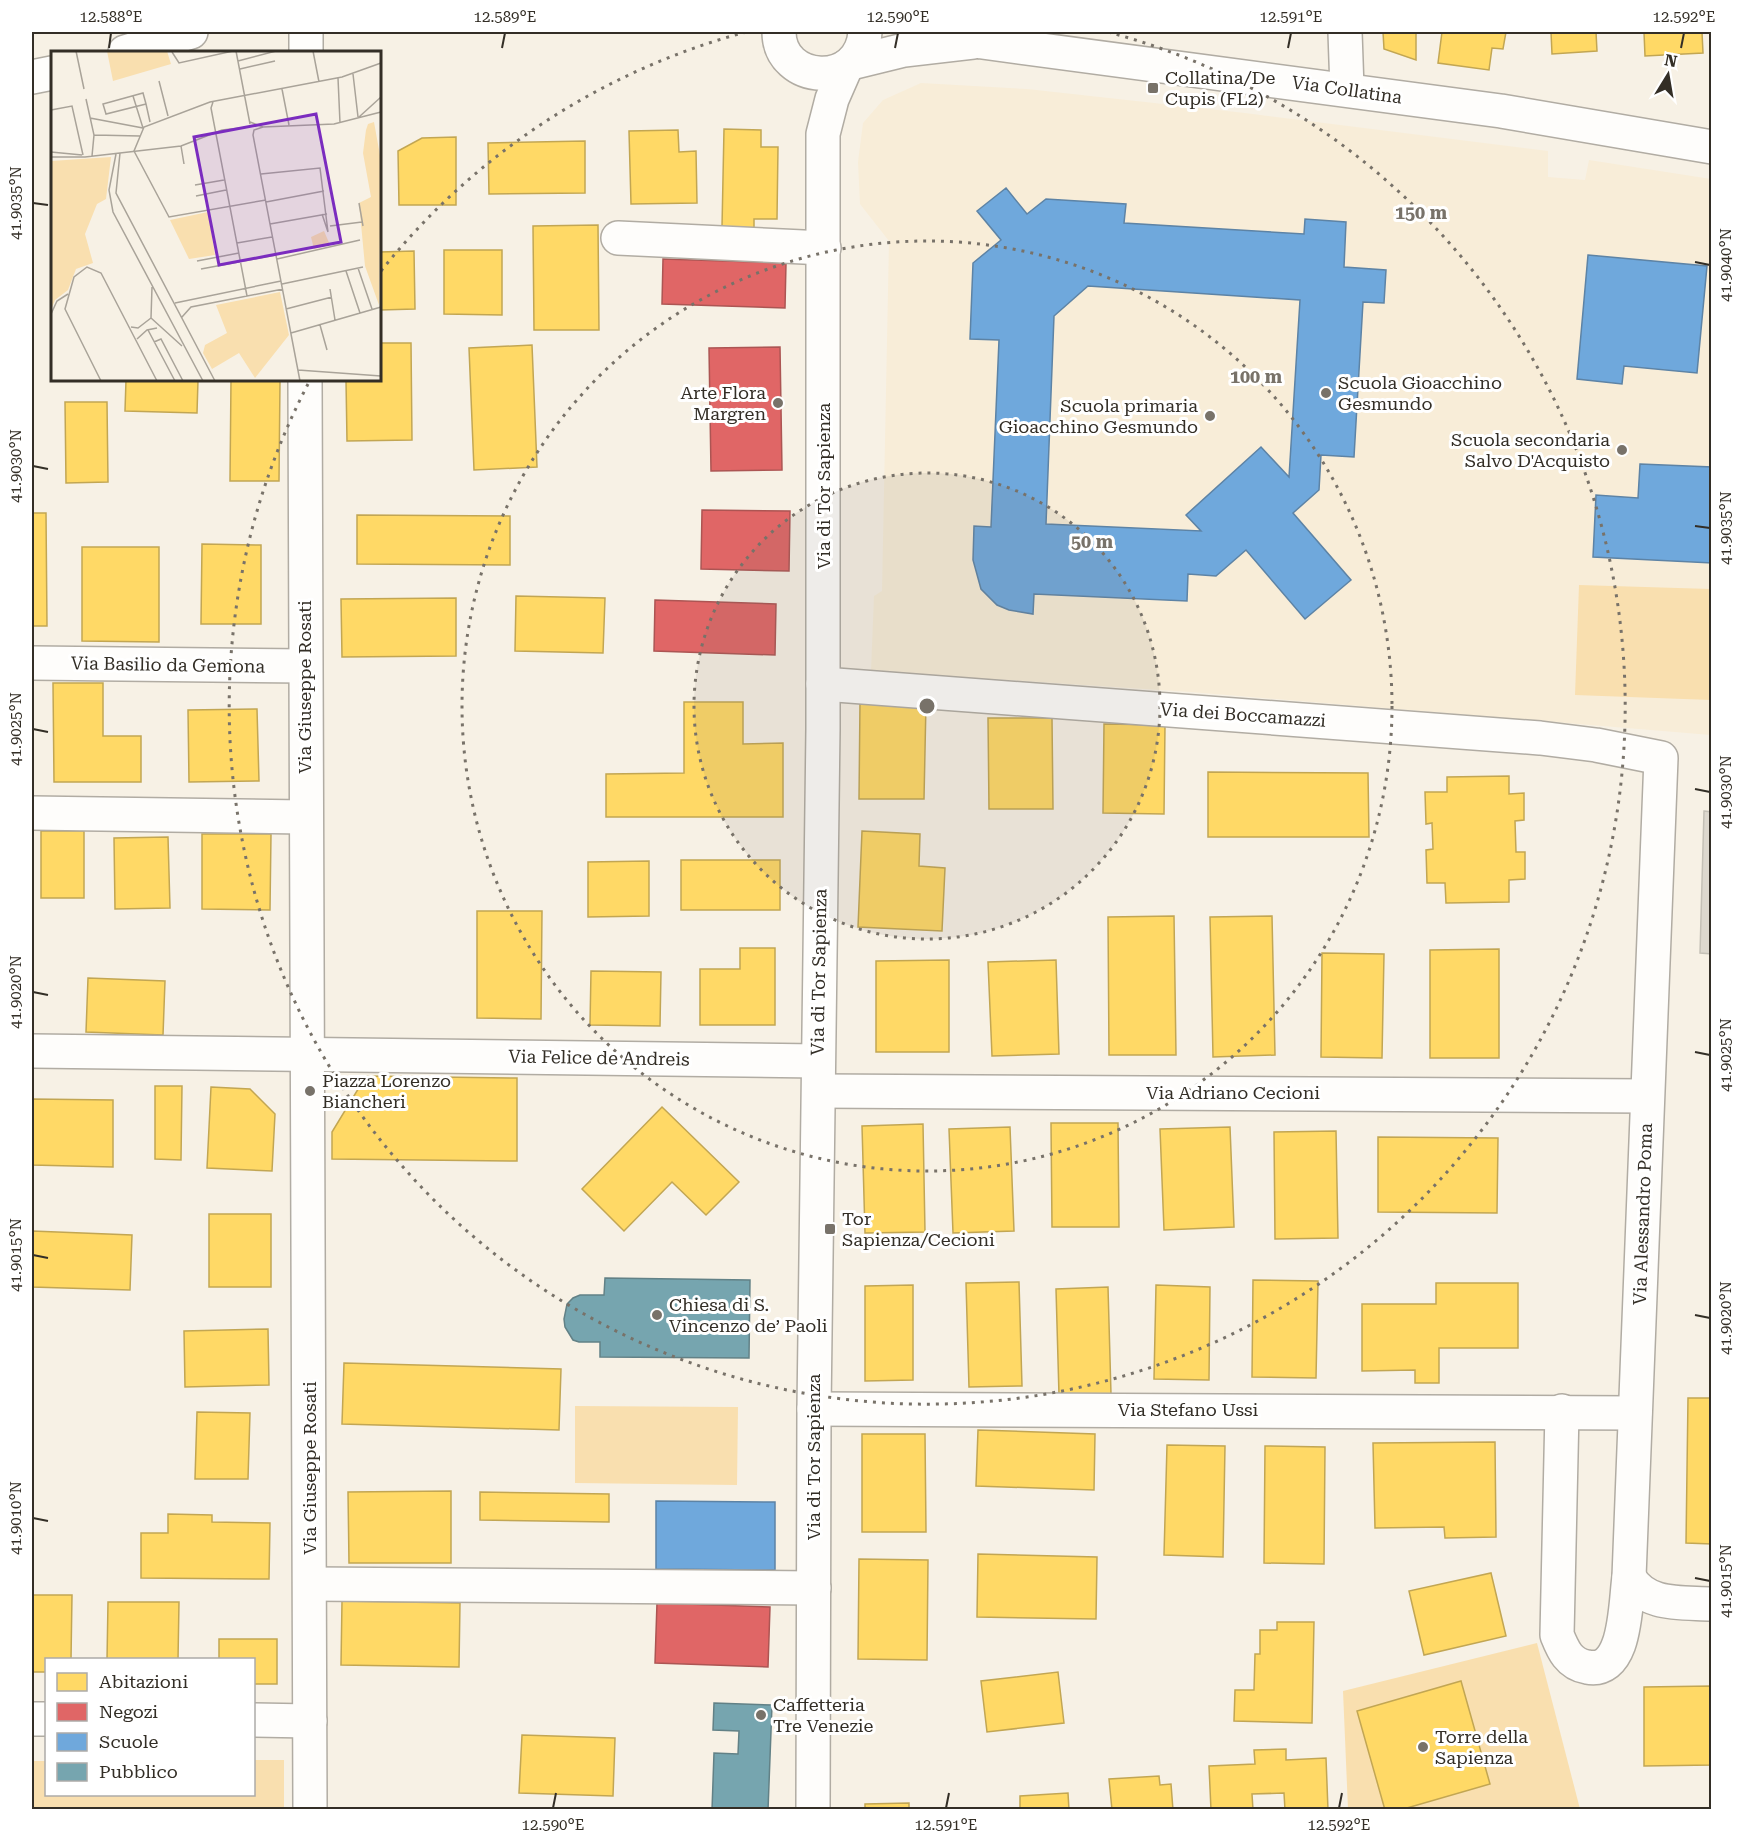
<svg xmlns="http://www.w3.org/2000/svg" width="1743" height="1841" viewBox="0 0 1743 1841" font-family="'Roboto Serif',serif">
<rect width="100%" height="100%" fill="#f7f1e5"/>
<path fill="#f8edd8" d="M921,83L1027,89L1245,113L1548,151V177L1585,180L1589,160L1711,179V735L1191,692L871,671L874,596L882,591L889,241L860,204L858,162L863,123L883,100Z"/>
<g fill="#f9dfaf">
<path d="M1579,585L1711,589V700L1575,695Z"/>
<path d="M575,1406L738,1407L737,1485L575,1483Z"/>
<path d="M1537,1643L1580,1809H1348L1343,1691Z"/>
<path d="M254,1760H284V1809H32V1761H46V1794H254Z"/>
</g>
<g fill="#ffd966" stroke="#c2a653" stroke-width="1.5">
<path d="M1269,32H1318V33H1270Z"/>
<path d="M1383,32H1416V60L1384,49Z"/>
<path d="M1442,32H1506L1503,49L1492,48L1489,70L1438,63Z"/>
<path d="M1551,32H1596L1597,51L1552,54Z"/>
<path d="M1644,32H1702L1703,53L1645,56Z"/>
<path d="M724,129L761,130V147H778L777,219H754V228L722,227Z"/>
<path d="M678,130L679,152L696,151L697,203L631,204L629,131Z"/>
<path d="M456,137V205H399L398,151L422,138Z"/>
<path d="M585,141V193L489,194L488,143Z"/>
<path d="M598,225L599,330H534L533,226Z"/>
<path d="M444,250H502V315L444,314Z"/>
<path d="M414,251L415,309L380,310V252Z"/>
<path d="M380,343H411L412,440L347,441L346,380H380Z"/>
<path d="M532,345L537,467L474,470L469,348Z"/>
<path d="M126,380H198L197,413L125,411Z"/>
<path d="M231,380H280L279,481H230Z"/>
<path d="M65,402H107L108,482L66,483Z"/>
<path d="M32,513H46L47,626H32Z"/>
<path d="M357,515L510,516V565L357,564Z"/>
<path d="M202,544L261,545V624H201Z"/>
<path d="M82,547H159V642L82,641Z"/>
<path d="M516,596L605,598L603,653L515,651Z"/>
<path d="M456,598V656L342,657L341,599Z"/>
<path d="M53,683H103V736H141V782H54Z"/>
<path d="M684,702H743V744L783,743V817H606V774L684,773Z"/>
<path d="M860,702L926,703L924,799H859Z"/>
<path d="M257,709L259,781L189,782L188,710Z"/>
<path d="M988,718H1052L1053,809H989Z"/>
<path d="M1104,724L1165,725L1164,814L1103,813Z"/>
<path d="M1208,772L1368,773L1369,837H1208Z"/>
<path d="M1509,776V794L1524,793V820L1515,821L1516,852H1525V879L1509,880V902L1446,903L1445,883H1427L1426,850L1433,849L1432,823L1426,824L1425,792H1447V777Z"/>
<rect x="41" y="831" width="43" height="67"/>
<path d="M862,831L920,834L919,866L945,868L942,931L858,927Z"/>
<path d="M202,834H271L270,910L202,909Z"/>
<path d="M168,837L170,908L115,909L114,838Z"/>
<rect x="681" y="860" width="99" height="50"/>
<path d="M649,861V916L588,917V862Z"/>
<path d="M477,911H542L541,1019L477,1018Z"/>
<path d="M1174,916L1176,1055H1109L1108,917Z"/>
<path d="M1272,916L1275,1055L1213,1057L1210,917Z"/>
<path d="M740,948H775V1025H700V969H740Z"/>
<path d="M1499,949V1058H1430V950Z"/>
<path d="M1322,953L1384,954L1382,1058L1321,1057Z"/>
<path d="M949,960V1052H876V961Z"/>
<path d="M1056,960L1059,1054L992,1056L988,962Z"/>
<path d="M591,971L661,972L660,1026L590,1025Z"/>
<path d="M88,978L165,981L163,1035L86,1032Z"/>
<path d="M366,1076L517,1078V1161L332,1159V1132Z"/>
<path d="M155,1086H182L181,1160L155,1159Z"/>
<path d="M211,1087L250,1089L275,1114L272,1171L207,1168Z"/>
<path d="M32,1099L113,1100V1167L32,1165Z"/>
<path d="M662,1107L739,1182L706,1215L672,1182L624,1231L582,1189Z"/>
<path d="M1051,1123H1118L1119,1227H1052Z"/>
<path d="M923,1124L925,1232L865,1233L862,1126Z"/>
<path d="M1010,1127L1014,1231L953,1233L949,1129Z"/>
<path d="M1230,1127L1234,1227L1164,1230L1160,1129Z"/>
<path d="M1336,1131L1338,1238L1275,1239L1274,1132Z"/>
<path d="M1378,1137L1498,1138L1497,1213L1378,1212Z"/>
<rect x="209" y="1214" width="62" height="73"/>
<path d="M32,1231L132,1235L130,1290L32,1287Z"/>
<path d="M1253,1280L1318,1281L1316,1378L1252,1377Z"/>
<path d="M1019,1282L1022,1386L969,1387L966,1283Z"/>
<path d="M1436,1283H1518V1348H1439V1383H1415V1370L1362,1371V1304H1436Z"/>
<path d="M913,1285V1380L865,1381V1286Z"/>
<path d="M1156,1285L1210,1287L1209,1380L1154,1379Z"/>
<path d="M1108,1287L1111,1394L1059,1395L1056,1289Z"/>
<path d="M268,1329L269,1385L185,1387L184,1331Z"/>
<path d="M344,1363L561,1369L559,1430L342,1424Z"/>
<path d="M1688,1398H1712V1544L1686,1543Z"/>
<path d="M197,1412L250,1413L248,1479H195Z"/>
<path d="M978,1430L1095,1434L1094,1490L976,1486Z"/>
<path d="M862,1434H925L926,1532H862Z"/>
<path d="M1495,1442L1496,1537L1445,1538L1444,1527L1375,1528L1373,1443Z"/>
<path d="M1167,1445L1225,1446L1223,1557L1164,1555Z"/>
<path d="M1265,1446L1325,1447L1324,1564L1264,1563Z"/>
<path d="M451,1491V1563H349L348,1492Z"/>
<path d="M480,1492L609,1494V1522L480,1520Z"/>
<path d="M168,1514L212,1515V1522L270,1523L269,1579L141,1578V1533H168Z"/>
<path d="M978,1554L1097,1557L1096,1619L977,1617Z"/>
<path d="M859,1559L928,1560L927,1660L858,1659Z"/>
<path d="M1491,1573L1506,1636L1424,1655L1409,1591Z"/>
<path d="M32,1595H72L71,1660H46V1672H32Z"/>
<path d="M342,1601L460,1603L459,1667L341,1665Z"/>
<path d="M108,1602H179L178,1660H107Z"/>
<path d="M1277,1622H1314L1312,1723L1234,1721L1235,1690H1254L1255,1654H1260V1630H1277Z"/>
<path d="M219,1639H277V1684H254V1660H219Z"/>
<path d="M1058,1672L1064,1723L987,1732L981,1681Z"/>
<path d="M1461,1681L1490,1784L1400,1810H1385L1357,1711Z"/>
<path d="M1712,1686V1765L1644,1766V1687Z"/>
<path d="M522,1735L615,1738L613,1796L519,1793Z"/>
<path d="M1286,1749V1760L1326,1758L1328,1810H1285L1284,1793L1252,1794L1253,1810H1211L1209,1766L1255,1764L1254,1750Z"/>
<path d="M1159,1776L1160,1785L1171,1784L1173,1810H1112L1109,1779Z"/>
<path d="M1068,1793L1069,1810H1020V1796Z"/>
<path d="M909,1803V1810H865V1804Z"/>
</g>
<g fill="#e06666" stroke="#ac5553" stroke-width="1.5">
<path d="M663,259L786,263L785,308L662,304Z"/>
<path d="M780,347L782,470L711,471L709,348Z"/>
<path d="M702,510L790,511L789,571L701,569Z"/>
<path d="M655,600L776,604L775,655L654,651Z"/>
<path d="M657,1603L770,1607L768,1667L655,1663Z"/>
</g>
<g fill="#6fa8dc" stroke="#5d83a5" stroke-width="1.5" fill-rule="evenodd">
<path d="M1006,188L1027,214L1046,199L1126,204L1124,223L1304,234L1305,219L1346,222L1344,267L1386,270L1384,303L1363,302L1354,457L1321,455L1319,490L1293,513L1351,580L1305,619L1246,550L1216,576L1188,574L1187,601L1034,594L1033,614L1009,610L997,605L981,589L973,560L974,526L991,527L999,340L970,339L973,263L1001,240L977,211ZM1088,286L1300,300L1289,477L1261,447L1186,515L1201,531L1046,524L1054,316Z"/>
<path d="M1588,255L1707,266L1697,373L1624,366L1622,384L1577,379Z"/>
<path d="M1640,464L1712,467V563L1593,557L1596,495L1638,498Z"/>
<path d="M656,1501L775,1502V1570L656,1569Z"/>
</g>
<g fill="#76a5af" stroke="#628186" stroke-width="1.5">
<path d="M605,1278L750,1280L749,1358L600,1357V1342H579L573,1340L565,1327L564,1319L567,1304L573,1298L580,1295H604Z"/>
<path d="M714,1703L772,1705L768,1810H712L714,1753L738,1754L739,1731L713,1730Z"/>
</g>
<path fill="#ddd8ce" stroke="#c4c0b6" stroke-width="1.5" d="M1704,811L1712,812V954L1700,953Z"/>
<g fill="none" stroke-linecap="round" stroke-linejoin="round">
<g stroke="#b1aca3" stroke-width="36">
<g id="minor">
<path d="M779,32C779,84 861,90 865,32"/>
<path d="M945,32L982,42L1501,111L1712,147"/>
<path d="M1345,32L1347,89"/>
<path d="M125,52L191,32"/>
<path d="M306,52V32"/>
<path d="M851,63L904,50L973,42"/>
<path d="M32,77L52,73"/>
<path d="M618,238L824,248"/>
<path d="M305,380C304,856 310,1333 310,1810"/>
<path d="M32,663L305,666"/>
<path d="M823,684L1540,738L1596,745L1661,758L1629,1577C1625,1604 1627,1675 1587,1667C1569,1664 1563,1650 1557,1635L1562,1411"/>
<path d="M32,813L304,817"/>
<path d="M32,1051L818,1061"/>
<path d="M819,1091L1647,1096"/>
<path d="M814,1409L1635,1413"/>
<path d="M1629,1577C1646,1607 1681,1602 1712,1604"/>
<path d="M310,1584L814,1588"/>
<path d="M32,1719H46"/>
<path d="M254,1720L310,1721"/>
<path d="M813,1810L814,1409L823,729V134L832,99L846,67"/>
</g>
</g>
<use href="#minor" stroke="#fefdfb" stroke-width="33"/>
</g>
<path fill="none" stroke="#332e26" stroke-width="2" d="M109,48L111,33M502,48L505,33M895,48L898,33M1288,48L1291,33M1681,48L1684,33M33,203L48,205M1695,262L1710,265M33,466L48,469M1695,526L1710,528M33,729L48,732M1695,789L1710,792M33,992L48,995M1695,1052L1710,1055M33,1255L48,1258M1695,1315L1710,1318M33,1518L48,1521M1695,1578L1710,1581M553,1808L556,1793M946,1808L949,1793M1339,1808L1342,1793"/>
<circle cx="927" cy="706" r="233" fill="#787269" fill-opacity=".12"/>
<g fill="none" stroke="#787269" stroke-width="3" stroke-dasharray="3 6">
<circle cx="927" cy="706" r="233"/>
<circle cx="927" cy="706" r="465"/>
<path d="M381 271A698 698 0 0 1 746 32M1108 32A698 698 0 1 1 308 384"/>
</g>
<g fill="#787269" stroke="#fff" stroke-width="2">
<rect x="1147" y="82" width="12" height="12" rx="3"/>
<circle cx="1326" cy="393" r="6"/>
<circle cx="778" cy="403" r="6"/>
<circle cx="1210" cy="416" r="6"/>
<circle cx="1622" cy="450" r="6"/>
<circle cx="310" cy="1091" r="6"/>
<rect x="824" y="1223" width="12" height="12" rx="3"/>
<circle cx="657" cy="1315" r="6"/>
<circle cx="761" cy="1715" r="6"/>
<circle cx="1423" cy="1747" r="6"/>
</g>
<g text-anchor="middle" stroke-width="6" stroke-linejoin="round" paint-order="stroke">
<g font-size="18" fill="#332e26" stroke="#fff" text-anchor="start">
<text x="1165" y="84">Collatina/De<tspan x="1165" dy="21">Cupis (FL2)</tspan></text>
<text x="1338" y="389">Scuola Gioacchino<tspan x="1338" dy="21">Gesmundo</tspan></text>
<text x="766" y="399" text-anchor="end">Arte Flora<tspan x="766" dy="21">Margren</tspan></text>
<text x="1198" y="412" text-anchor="end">Scuola primaria<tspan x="1198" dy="21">Gioacchino Gesmundo</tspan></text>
<text x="1610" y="446" text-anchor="end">Scuola secondaria<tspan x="1610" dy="21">Salvo D'Acquisto</tspan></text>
<text x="322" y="1087">Piazza Lorenzo<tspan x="322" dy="21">Biancheri</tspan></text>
<text x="842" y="1225">Tor<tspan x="842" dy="21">Sapienza/Cecioni</tspan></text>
<text x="669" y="1311">Chiesa di S.<tspan x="669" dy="21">Vincenzo de’ Paoli</tspan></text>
<text x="773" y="1711">Caffetteria<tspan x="773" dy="21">Tre Venezie</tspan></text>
<text x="1435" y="1743">Torre della<tspan x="1435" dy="21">Sapienza</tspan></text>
</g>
<g font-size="18" fill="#332e26" stroke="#fff">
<text transform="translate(1347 90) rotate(8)" y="6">Via Collatina</text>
<text transform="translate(824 486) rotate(-90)" y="6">Via di Tor Sapienza</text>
<text transform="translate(168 665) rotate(1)" y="6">Via Basilio da Gemona</text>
<text transform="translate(305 687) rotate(-90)" y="6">Via Giuseppe Rosati</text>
<text transform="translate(1243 715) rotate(4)" y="6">Via dei Boccamazzi</text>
<text transform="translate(819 972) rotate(-89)" y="6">Via di Tor Sapienza</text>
<text transform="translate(599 1058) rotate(1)" y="6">Via Felice de Andreis</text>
<text x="1233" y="1099">Via Adriano Cecioni</text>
<text transform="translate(1643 1214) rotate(-88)" y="6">Via Alessandro Poma</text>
<text x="1188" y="1416">Via Stefano Ussi</text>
<text transform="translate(814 1457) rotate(-90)" y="6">Via di Tor Sapienza</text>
<text transform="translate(310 1468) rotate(-90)" y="6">Via Giuseppe Rosati</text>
</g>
</g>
<g transform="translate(51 51)">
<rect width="330" height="330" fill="#f7f1e5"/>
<path d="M56,0H116L120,13L62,30ZM323,71L330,110L328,254L314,215L308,152L320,146L312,102L315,79L317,73ZM60,106L55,148L46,153L34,183L42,212L25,218L17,239L4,249L0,259V110ZM157,161L164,204L138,208L119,169ZM273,180L279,194L263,198L260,186ZM229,241L238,284L204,327L188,302L161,318L152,302L154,294L176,282L165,254Z" fill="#f9dfaf"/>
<path fill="none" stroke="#a9a399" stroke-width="1.5" d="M25,0L33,38M185,0L199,73M262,0L268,31M121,1L128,12L182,0M187,10L225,0M189,18L224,10M302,23L307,66M287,27L289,72M108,30L117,65M231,38L238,74M35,48L43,84L41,105M162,51L160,57L196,245M95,53L55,63L52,53L92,42L95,53L99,71M0,59L21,55L32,104M308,66L330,46M39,67L92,77L82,45M199,71L212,76L283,73L330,61M212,76L203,79L202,84L249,330M43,84L89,85M130,95L133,113M0,101L31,104M69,102L65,142L164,330M65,103L58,139L62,161L152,330M0,106H34L130,95L171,79L198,76M210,123L269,117L277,181M144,134L173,129M145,145L175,139M215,149L118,166L83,100L93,76L159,51L291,26L330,12M215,151L273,140M308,152L312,175M271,163L277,181M219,173L276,163M279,175L311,171M186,192L221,186M226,208L309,189M146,210L188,202M307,217L321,258M150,218L225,204M295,220L309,262M231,233L312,216M101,236L100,267L131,295M279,238L284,269M124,252L230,230M235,258L281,246M0,263L6,250L17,243M131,266L140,256L232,238M269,274L276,299M80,276L87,277L100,267M97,279L124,330M240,282L330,256M86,288L96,279L106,277M103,291L110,288L132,330M247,319L330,325M50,330L14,258L23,226L36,216L50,222L106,330"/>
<path fill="#7b2cbf" fill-opacity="0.15" stroke="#7b2cbf" stroke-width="3" d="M265,63L290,191L168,214L143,86Z"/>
<rect width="330" height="330" fill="none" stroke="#332e26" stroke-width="3"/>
</g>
<circle cx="927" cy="706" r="9" fill="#787269" stroke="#fff" stroke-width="3"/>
<g font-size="18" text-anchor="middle" font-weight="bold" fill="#787269" stroke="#fff" stroke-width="6" stroke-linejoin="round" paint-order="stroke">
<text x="1421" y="219">150 m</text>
<text x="1256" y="383">100 m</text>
<text x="1092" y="548">50 m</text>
</g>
<rect width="1743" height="1841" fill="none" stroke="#ffffff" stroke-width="66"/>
<rect x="45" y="1658" width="210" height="138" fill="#ffffff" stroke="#adaba8" stroke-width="1.5"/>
<rect x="57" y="1673" width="30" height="18" fill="#ffd966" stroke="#adaba8" stroke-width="1.5"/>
<text x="99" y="1688" font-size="18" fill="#332e26">Abitazioni</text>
<rect x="57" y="1703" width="30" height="18" fill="#e06666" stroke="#adaba8" stroke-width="1.5"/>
<text x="99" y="1718" font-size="18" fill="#332e26">Negozi</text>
<rect x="57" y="1733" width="30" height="18" fill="#6fa8dc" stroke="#adaba8" stroke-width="1.5"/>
<text x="99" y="1748" font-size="18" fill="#332e26">Scuole</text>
<rect x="57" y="1763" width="30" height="18" fill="#76a5af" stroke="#adaba8" stroke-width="1.5"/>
<text x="99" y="1778" font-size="18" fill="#332e26">Pubblico</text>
<g transform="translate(1668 75) rotate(11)" stroke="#ffffff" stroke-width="4.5" paint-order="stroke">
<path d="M0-4.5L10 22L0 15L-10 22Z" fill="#332e26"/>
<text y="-9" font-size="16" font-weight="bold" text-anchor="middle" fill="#332e26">N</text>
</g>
<rect x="33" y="33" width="1677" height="1775" fill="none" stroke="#332e26" stroke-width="2"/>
<g font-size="15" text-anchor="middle" fill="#332e26">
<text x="111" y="22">12.588°E</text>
<text x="505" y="22">12.589°E</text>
<text x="898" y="22">12.590°E</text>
<text x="1291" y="22">12.591°E</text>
<text x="1684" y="22">12.592°E</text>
<text transform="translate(16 203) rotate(-90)" y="5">41.9035°N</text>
<text transform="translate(1726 265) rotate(-90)" y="5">41.9040°N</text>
<text transform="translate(16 466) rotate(-90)" y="5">41.9030°N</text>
<text transform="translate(1726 528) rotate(-90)" y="5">41.9035°N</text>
<text transform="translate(16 729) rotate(-90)" y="5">41.9025°N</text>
<text transform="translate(1726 792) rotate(-90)" y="5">41.9030°N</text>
<text transform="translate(16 992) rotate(-90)" y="5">41.9020°N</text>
<text transform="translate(1726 1055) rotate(-90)" y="5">41.9025°N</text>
<text transform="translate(16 1255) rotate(-90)" y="5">41.9015°N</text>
<text transform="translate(1726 1318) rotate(-90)" y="5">41.9020°N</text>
<text transform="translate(16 1518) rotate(-90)" y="5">41.9010°N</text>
<text transform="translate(1726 1581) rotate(-90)" y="5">41.9015°N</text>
<text x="553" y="1830">12.590°E</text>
<text x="946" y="1830">12.591°E</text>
<text x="1339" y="1830">12.592°E</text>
</g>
</svg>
